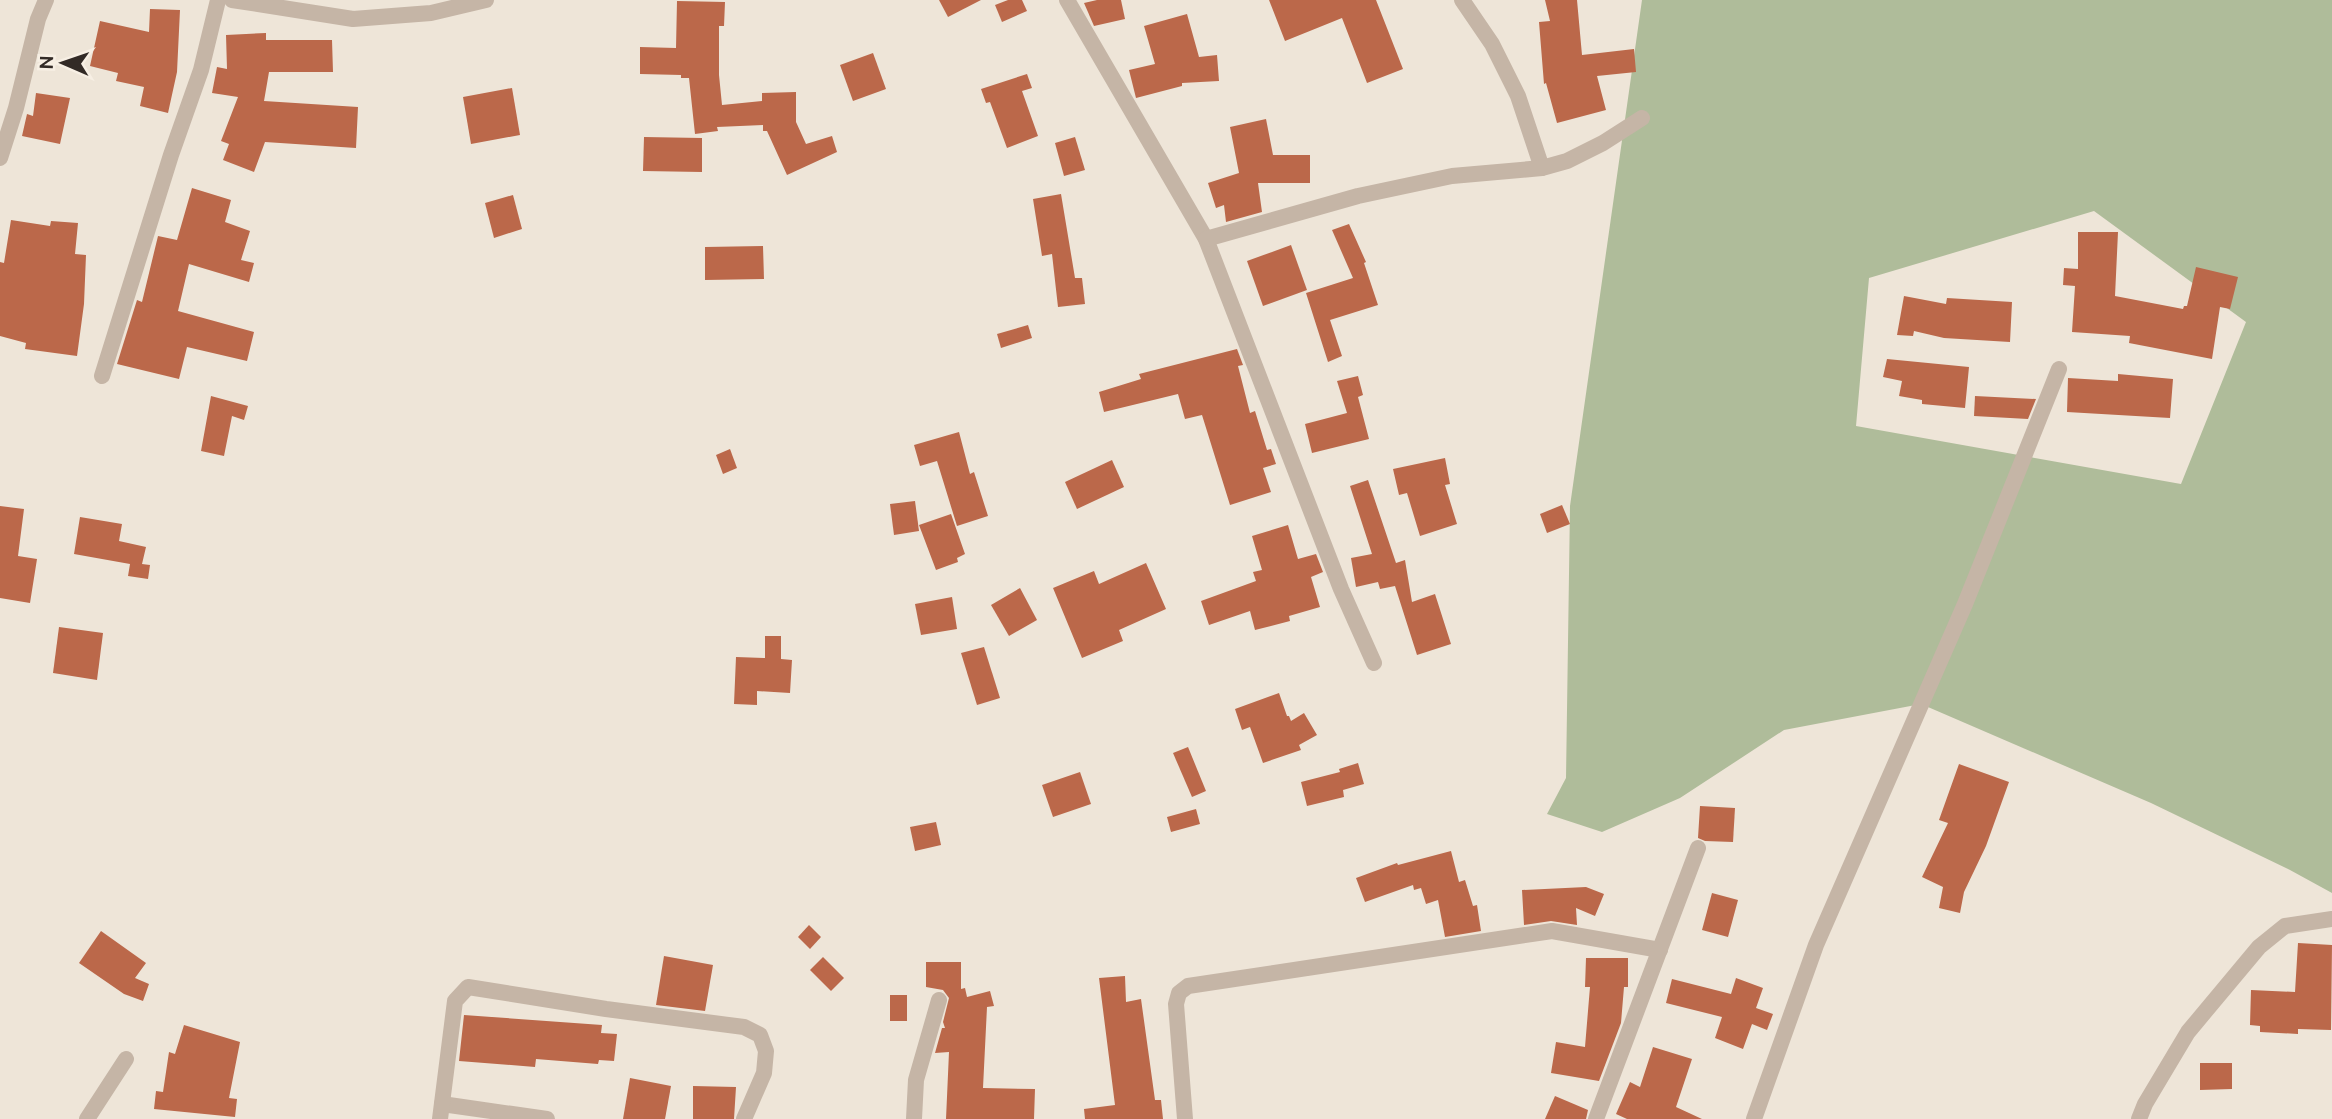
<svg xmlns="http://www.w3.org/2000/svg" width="2332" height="1119" viewBox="0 0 2332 1119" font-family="Ubuntu,sans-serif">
<rect width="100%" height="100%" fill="#eee5d8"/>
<path fill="#afbc9a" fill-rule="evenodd" d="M1642,0H2332V893L2290,870L2151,803L1921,704L1784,730L1680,798L1602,832L1547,814L1566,778L1570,506ZM2094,211L2246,322L2181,484L1856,426L1869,278Z"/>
<g fill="#bb684a">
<path d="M939,0H981L948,17Z"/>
<path d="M1008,0H1022L1027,11L1002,22L995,5Z"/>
<path d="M1097,0H1121L1125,19L1094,26L1084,3Z"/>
<path d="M1269,0H1376L1403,69L1367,83L1342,18L1285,41Z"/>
<path d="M1545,0H1577L1582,55L1634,49L1636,72L1597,76L1606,110L1557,123L1546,83L1544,84L1539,22L1550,21Z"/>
<path d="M677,1L725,2L724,26H719V75L722,105L762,101V93L796,92V122L806,144L832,136L837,152L787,175L767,131H763V125L717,127L718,131L695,134L689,78H681V75L640,74V47L676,48Z"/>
<path d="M150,9L180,10L177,72L168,113L140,106L144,87L116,81L118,73L90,66L100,21L149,32Z"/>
<path d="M1187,14L1199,57L1217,55L1219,81L1182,83V86L1136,98L1129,70L1155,64L1144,26Z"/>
<path d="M266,33V40H332L333,72H269L264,101L358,107L356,148L265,142L254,172L223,160L229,144L221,141L238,97L212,93L217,67L227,69L226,35Z"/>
<path d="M873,53L886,89L853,101L840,65Z"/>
<path d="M1027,74L1032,88L1022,91L1038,136L1007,148L990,102L986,103L981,89Z"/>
<path d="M512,88L520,135L471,144L463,97Z"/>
<path d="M36,93L70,98L60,144L22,136L27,114L33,116Z"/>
<path d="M1266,119L1273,155H1310V183H1258L1262,212L1226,222L1224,205L1216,208L1208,183L1239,173L1230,127Z"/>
<path d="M644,137L702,138V172L643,171Z"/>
<path d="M1075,137L1085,170L1064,176L1055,143Z"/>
<path d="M192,188L231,200L225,222L250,231L241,260L254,263L249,282L189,264L178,311L254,332L247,361L187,347L179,379L117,364L137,300L142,302L158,236L177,240Z"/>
<path d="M1061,194L1075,278H1082L1085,304L1058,307L1052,254L1042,256L1033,199Z"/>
<path d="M513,195L522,229L494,238L485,203Z"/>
<path d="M11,220L50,226L51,221L78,223L75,254L86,255L84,304L77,356L25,349L26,343L0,336V262L4,263Z"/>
<path d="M1349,224L1366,262L1364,263L1378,305L1330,320L1342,356L1328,362L1306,293L1353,278L1332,230Z"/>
<path d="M2078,232H2118L2115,296L2183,309L2184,306H2187L2196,267L2238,277L2230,309L2220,307L2212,359L2129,343L2130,336L2072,332L2075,286L2063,285L2064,268L2078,269Z"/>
<path d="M1291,245L1307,290L1263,306L1247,261Z"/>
<path d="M763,246L764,279L705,280V247Z"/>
<path d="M1904,296L1946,304L1947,298L2012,302L2010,342L1944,338L1914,331L1913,336L1897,335Z"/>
<path d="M1028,325L1032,338L1001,348L997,334Z"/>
<path d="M1237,349L1243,365L1238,366L1250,413L1255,411L1267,450L1271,449L1276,464L1263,468L1271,492L1230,505L1202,415L1185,419L1178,394L1104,412L1099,392L1141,379L1139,374Z"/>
<path d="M1887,359L1969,367L1965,408L1922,404V400L1899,396L1902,381L1883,377Z"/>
<path d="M2118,374L2173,379L2170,418L2067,412L2068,378L2118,381Z"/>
<path d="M1358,376L1363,395L1358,397L1369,439L1312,453L1305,424L1347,413L1337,381Z"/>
<path d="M211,396L248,406L244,420L232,416L224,456L201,451Z"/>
<path d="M1975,396L2036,399L2028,419L1974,416Z"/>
<path d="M959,432L970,474L974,472L988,516L957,526L937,461L920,466L914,445Z"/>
<path d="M730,449L737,468L723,474L716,455Z"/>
<path d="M1445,458L1450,484L1445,485L1457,524L1420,536L1407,493L1399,495L1393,469Z"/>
<path d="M1112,460L1124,487L1077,509L1065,482Z"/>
<path d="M1368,480L1396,563L1405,560L1412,602L1435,594L1451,644L1417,655L1395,586L1380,589L1378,582L1356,587L1351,558L1372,554L1350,486Z"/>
<path d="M915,501L919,531L894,535L890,504Z"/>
<path d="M1562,505L1570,524L1547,533L1540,514Z"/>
<path d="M0,506L24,509L18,556L37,559L30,603L0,598Z"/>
<path d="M951,514L965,554L957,558L958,562L936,570L919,525Z"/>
<path d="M80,517L122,524L119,541L146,547L142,564L150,565L148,579L128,576L130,564L74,554Z"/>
<path d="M1288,525L1298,559L1316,554L1323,572L1311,577L1320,607L1289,616L1290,621L1255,630L1250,611L1209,625L1201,601L1256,581L1253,572L1262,570L1252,536Z"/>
<path d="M1146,563L1166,609L1119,630L1123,641L1082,658L1053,588L1094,571L1099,584Z"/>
<path d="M1020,588L1037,620L1009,636L991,605Z"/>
<path d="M952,597L957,629L921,635L915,604Z"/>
<path d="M59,627L103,633L97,680L53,673Z"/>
<path d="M765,636H781V659L792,660L790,693L757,691V705L734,704L736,657L765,658Z"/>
<path d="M984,647L1000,698L977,705L961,653Z"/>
<path d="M1279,693L1287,716H1289L1291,721L1304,713L1317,735L1299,745L1301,750L1263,763L1250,727L1242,730L1235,709Z"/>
<path d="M1188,747L1206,791L1192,797L1173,753Z"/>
<path d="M1358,763L1364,784L1343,790L1344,797L1307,806L1301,782L1340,772L1339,769Z"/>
<path d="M1959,764L2009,782L1986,846L1964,892L1960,913L1939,908L1943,887L1922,877L1948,823L1939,820Z"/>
<path d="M1080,772L1091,804L1053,817L1042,785Z"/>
<path d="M1700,806L1735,808L1733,842L1705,841L1698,838Z"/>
<path d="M1196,809L1200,824L1171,832L1167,817Z"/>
<path d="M936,822L941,845L915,851L910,827Z"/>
<path d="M1451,851L1459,882L1465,880L1473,906L1477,905L1481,931L1445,937L1438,900L1426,904L1421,888L1414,890L1413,885L1365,902L1356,878L1397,863L1398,865Z"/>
<path d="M1586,887L1604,894L1595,916L1576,908L1577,925L1551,921L1524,925L1522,890Z"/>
<path d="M1712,893L1738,900L1728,937L1702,930Z"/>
<path d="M809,925L821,937L810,949L798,937Z"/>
<path d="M101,931L146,963L135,978L149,984L143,1001L124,994L79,963Z"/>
<path d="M2298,943L2332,945L2331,1030L2298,1029V1034L2260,1032V1026L2250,1025L2251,990L2295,992Z"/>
<path d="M664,956L713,965L705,1011L656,1005Z"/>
<path d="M823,957L844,978L831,991L810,970Z"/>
<path d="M1586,958H1628V987H1624L1621,1023L1599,1081L1551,1073L1556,1042L1585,1047L1590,987H1585Z"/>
<path d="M926,962H961V989L965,988L967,997L990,991L994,1006L987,1007L983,1088L1035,1089L1034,1119H946L949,1052L935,1053L942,1028H945L943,1022L949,998L943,990L926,987Z"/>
<path d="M1125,976L1126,1002L1141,999L1155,1100H1161L1163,1119H1085L1084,1109L1115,1105L1099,978Z"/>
<path d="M1736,978L1763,988L1756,1008L1773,1014L1767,1030L1752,1024L1743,1049L1715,1038L1722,1017L1666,1003L1672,979L1731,994Z"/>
<rect x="890" y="995" width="17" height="26"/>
<path d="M464,1015L602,1025L601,1033L617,1034L614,1061L599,1060L598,1064L536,1059L535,1067L459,1061Z"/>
<path d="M184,1025L240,1042L229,1098L237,1099L235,1117L154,1109L156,1091L163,1092L169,1052L175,1054Z"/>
<path d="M1653,1047L1692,1059L1676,1107L1702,1119H1627L1616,1114L1630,1082L1640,1087Z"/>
<path d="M2200,1063H2232V1089L2200,1090Z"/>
<path d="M630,1078L671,1086L665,1119H623Z"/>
<path d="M693,1086L736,1087L734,1119H693Z"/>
<path d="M1555,1096L1588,1110L1586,1119H1545Z"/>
</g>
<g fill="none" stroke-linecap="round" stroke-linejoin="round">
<g stroke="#c5b5a6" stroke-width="16">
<path d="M232,0L353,19L431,13L486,0"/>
<path d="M1067,0L1206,239L1341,589L1374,663"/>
<path d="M1462,0L1492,44L1518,96L1542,168"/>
<path d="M0,158L16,108L38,19L46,0"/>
<path d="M1206,239L1358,196L1452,176L1542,168L1567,161L1603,143L1642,118"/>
<path d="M102,376L171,155L201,70L218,0"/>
<path d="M442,1104L547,1119"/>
<path d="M87,1119L126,1059"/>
<path d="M440,1119L455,1001L468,987L606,1009L744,1027L760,1035L766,1051L764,1073L744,1119"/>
<path d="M914,1119L916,1080L939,1000"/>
<path d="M1185,1119L1176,1004L1179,993L1188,986L1552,931L1660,950"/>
<path d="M1596,1119L1698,848"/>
<path d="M1754,1119L1816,945L1965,604L2059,369"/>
<path d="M2139,1119L2145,1104L2188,1032L2259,947L2285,926L2332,919"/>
</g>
</g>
<g transform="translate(63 63) rotate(272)" stroke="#f7efe4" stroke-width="5" paint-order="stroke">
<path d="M0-5L12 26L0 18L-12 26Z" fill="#322a26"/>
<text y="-10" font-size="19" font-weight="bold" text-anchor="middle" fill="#322a26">N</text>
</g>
</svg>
